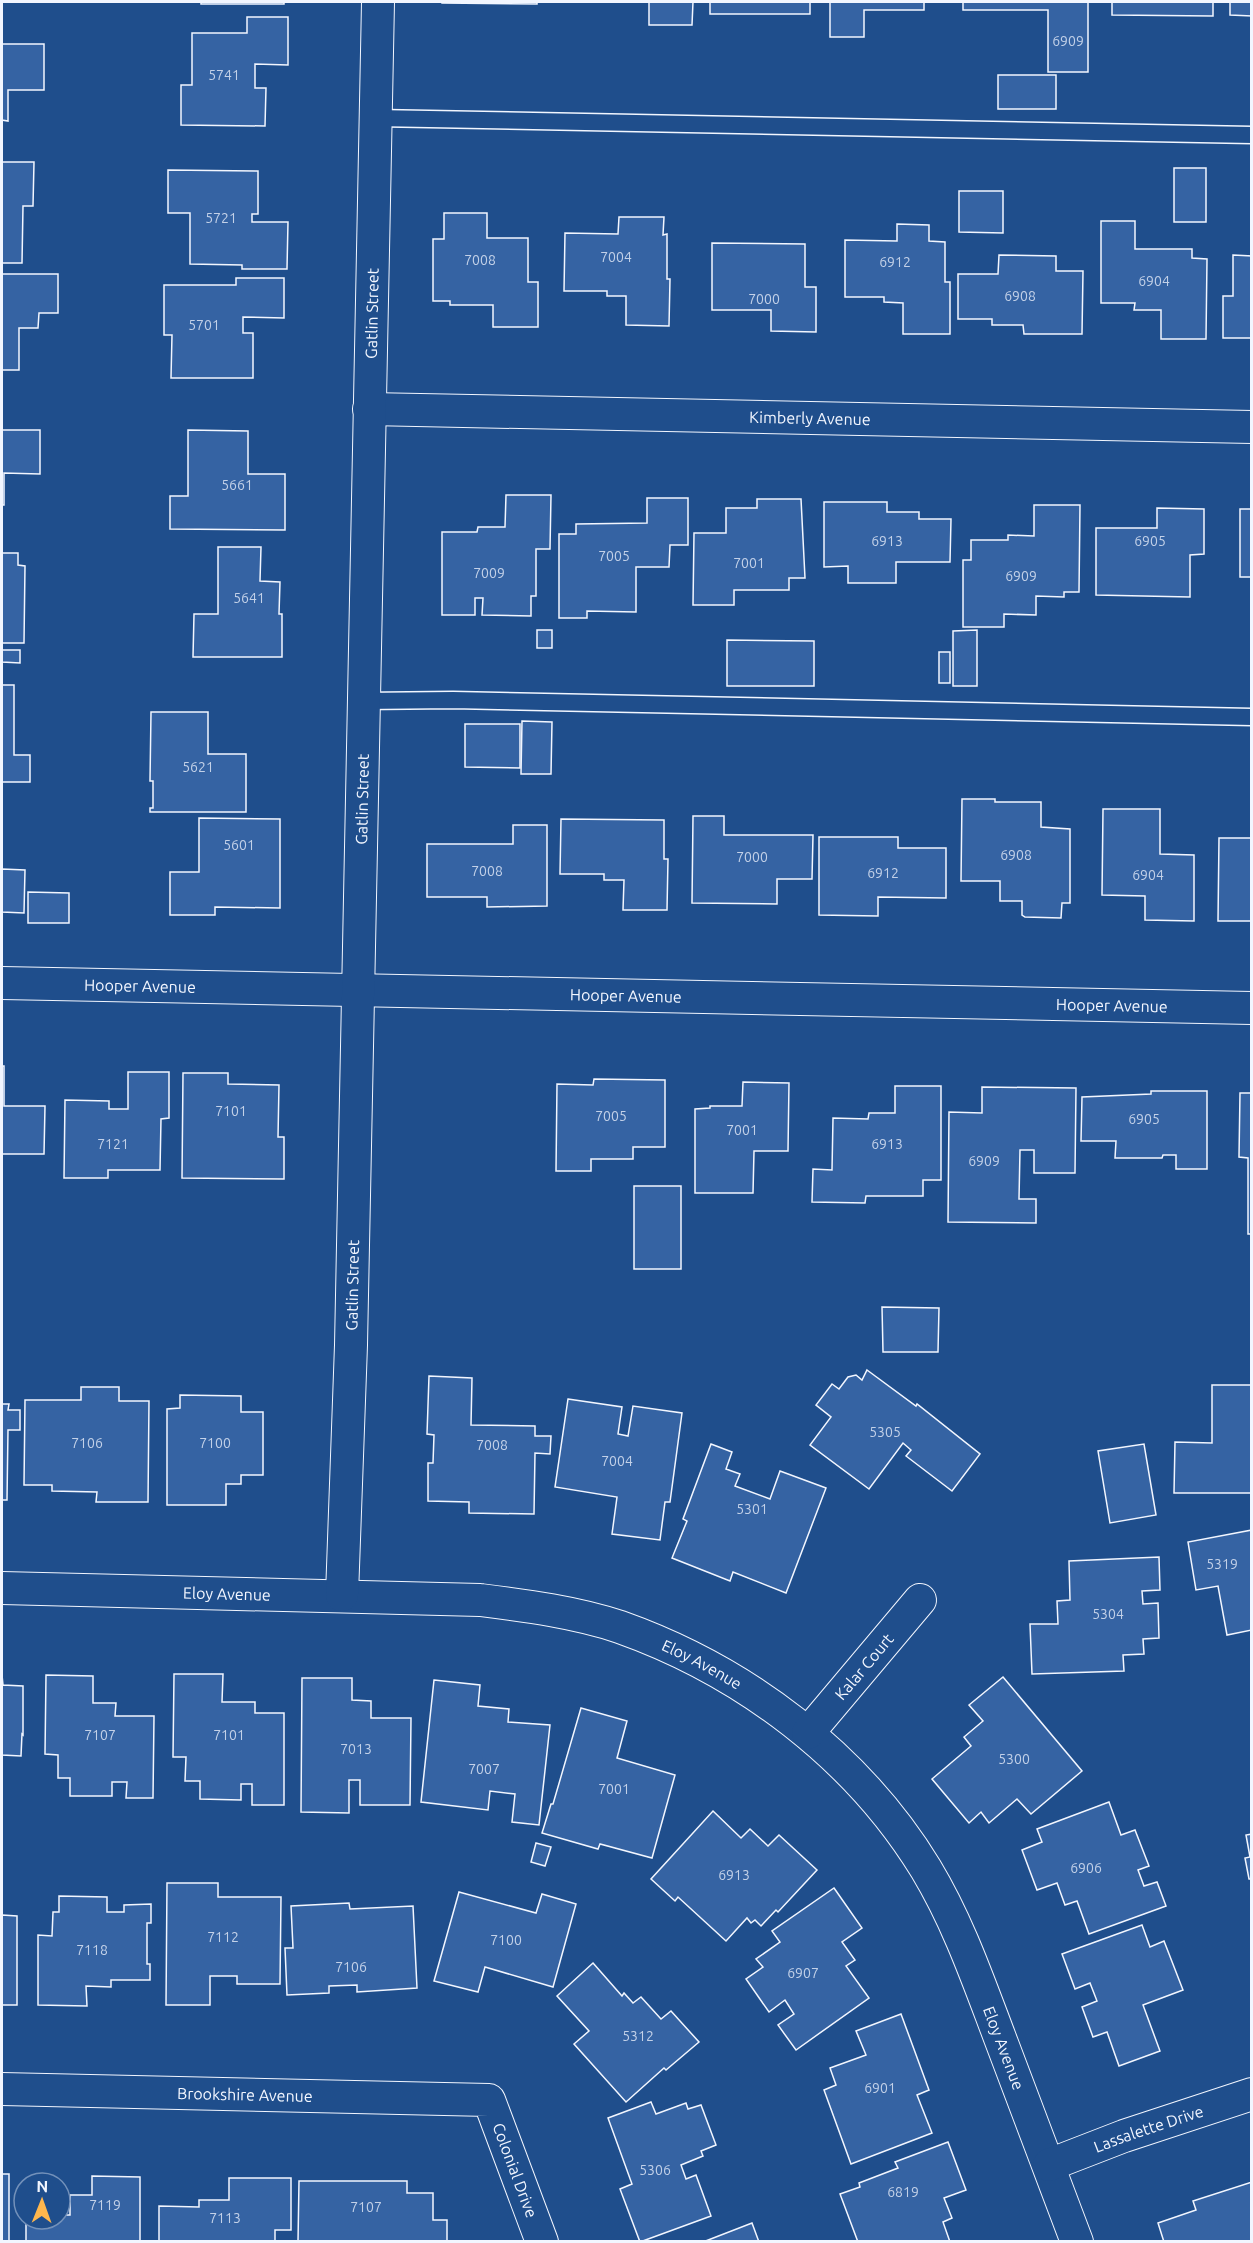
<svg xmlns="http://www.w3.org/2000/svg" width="1253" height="2243" viewBox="0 0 1253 2243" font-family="Ubuntu,sans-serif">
<rect width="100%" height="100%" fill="#1f4e8c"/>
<g fill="#3563a3" stroke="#f2f6ff" stroke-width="1.5">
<rect x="201" y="2" width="83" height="2"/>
<path d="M442,2H537V4L442,3Z"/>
<path d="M649,2H693L692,25H649Z"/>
<rect x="710" y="2" width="100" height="12"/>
<path d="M830,2H924V10H864V37H830Z"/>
<path d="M963,2H1088V72H1048V10H963Z"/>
<path d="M1112,2H1213V16L1112,15Z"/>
<path d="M1230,2H1252V16L1230,15Z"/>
<path d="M247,17H288V65L255,64V88H266L265,126L181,125V85H192V33H247Z"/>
<path d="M2,44H44V90H8V121L2,120Z"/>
<rect x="998" y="75" width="58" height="34"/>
<path d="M2,162H34L33,206H23L22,263H2Z"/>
<rect x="1174" y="168" width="32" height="54"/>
<path d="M168,170L258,171V214H252V222H288L287,269H242V265L190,264V213H168Z"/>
<path d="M959,191H1003V233L959,232Z"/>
<path d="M444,213H487V238H528V282H538V327H493V305H450V301H433V239H444Z"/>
<path d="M619,217H664L663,235L667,234V279H670L669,326L626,325V296H607V291H564L565,233L618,234Z"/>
<path d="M1101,221H1135V249H1192V258L1207,259L1206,339H1161V310H1134L1135,303H1101Z"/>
<path d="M897,224L929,225V241L945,242V282H950V334H903V303L884,302V297H845V240L897,241Z"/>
<path d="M712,243L805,244V287H816V332L771,331V310H712Z"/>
<path d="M999,255L1056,256V271H1083L1082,334H1024L1023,325H992V319H958V274H998Z"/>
<path d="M1233,255L1252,256V338H1223V296H1233Z"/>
<path d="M2,274H58V313H39L38,328H19V370H2Z"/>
<path d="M236,278H284V318L243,317V333H253V378H171L172,335H164V285H236Z"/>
<path d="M2,430H40V474L4,473V505H2Z"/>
<path d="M188,430L248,431V474H285V530L170,529V496H188Z"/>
<path d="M506,495H551L550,549H536V596H531V616L482,615L483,598H475V615H442V532H477L478,527H505Z"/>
<path d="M647,498H688V545H670L669,567H636V612L587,611V618H559V534H576V524L647,523Z"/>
<path d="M757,499H801L805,578H789V590H734V605H693L694,533H726V508H757Z"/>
<path d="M824,502H887V512H919V519H951L950,562H896V583H848V566L824,567Z"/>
<path d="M1034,505H1080L1079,592H1064V597L1036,596V615L1004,614V627H963V560H971V540H1008V535L1034,536Z"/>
<path d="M1157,508L1204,509V554L1190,555V597L1096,595V528H1157Z"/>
<rect x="1240" y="509" width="12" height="68"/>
<path d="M218,547H261L260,581L280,582L279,614H282V657H193L194,614H218Z"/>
<path d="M2,553H18V565L25,566L24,643H2Z"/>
<rect x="537" y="630" width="15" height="18"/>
<path d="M977,630V686H953V631Z"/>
<path d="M727,640L814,641V686H727Z"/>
<path d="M2,650H20V663L2,662Z"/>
<rect x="939" y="652" width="11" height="31"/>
<path d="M2,685H14V755H30V782H2Z"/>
<path d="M151,712H208V754H246V812H150V808H153V781H150Z"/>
<path d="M522,721L552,722L551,774H521Z"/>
<path d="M465,724H520V768L465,767Z"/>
<path d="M962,799H995V802H1041V827L1070,829V903H1062L1061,918L1025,917L1022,915V901H1000V881H961Z"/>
<path d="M1103,809H1160V854L1194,855V921L1145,920V896L1102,895Z"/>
<path d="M693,816H724V835H813L812,879H777V904L692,903Z"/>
<path d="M199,818L280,819V908L215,907V915H170V872H199Z"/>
<path d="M561,819L664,820V859H668L667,910H623L624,880H604V874H560Z"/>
<path d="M513,825H547V906L487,907V897H427V844H513Z"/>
<path d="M819,837H898V848H946V898L878,897V916L819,915Z"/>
<path d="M1219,838H1252V921H1218Z"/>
<path d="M2,869L25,870L24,913L2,912Z"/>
<path d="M28,892L69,893V923H28Z"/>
<path d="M2,1066H4V1106H45L44,1154H2Z"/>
<path d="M128,1072H169V1118L161,1119L160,1170H108V1178H64L65,1100L109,1101V1109H128Z"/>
<path d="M183,1073H228V1084L279,1085L278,1137H284V1179L182,1178Z"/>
<path d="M594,1079L665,1080V1147H633V1159H591V1171H556L557,1084L593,1085Z"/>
<path d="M743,1082L789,1083L788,1151H754L753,1193H695V1109L710,1108V1106H742Z"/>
<path d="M895,1086H941V1180H923V1196H866L865,1203L812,1202L813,1169L832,1170L833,1118L868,1119L869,1113H895Z"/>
<path d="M982,1087L1076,1088L1075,1173H1034V1150H1020L1019,1199H1036V1223L948,1222L949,1112L982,1113Z"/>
<path d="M1151,1091H1207V1169H1176V1155H1163L1162,1158H1115L1116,1141H1081L1082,1097L1151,1094Z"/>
<path d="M1240,1093H1252V1234H1248V1158L1239,1157Z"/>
<rect x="634" y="1186" width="47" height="83"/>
<path d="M882,1307L939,1308L938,1352H883Z"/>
<path d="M867,1370L916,1406L917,1404L980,1454L952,1491L906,1456L911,1450L903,1443L869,1489L810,1445L831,1417L816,1405L832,1384L839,1389L848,1377L856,1375L862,1380Z"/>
<path d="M429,1376L472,1378L471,1425L535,1426V1436H551L550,1454L535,1453L534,1514L469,1513V1502L428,1501V1463H433L434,1435L427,1434Z"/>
<path d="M1212,1385H1252V1493H1174L1175,1442L1212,1443Z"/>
<path d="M81,1387H119V1401H149L148,1502H96L97,1492L52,1491V1485H24L25,1400H81Z"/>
<path d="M180,1395L241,1396V1412H263V1475H241V1484H226V1505H167V1409L180,1408Z"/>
<path d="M568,1399L622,1407L618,1434L628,1436L633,1406L682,1413L670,1502H665L660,1540L612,1534L617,1497L555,1487Z"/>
<path d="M2,1404H9L8,1410H20V1430H8L7,1500H2Z"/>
<path d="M711,1444L732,1452L726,1469L740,1474L735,1486L770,1499L780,1471L826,1488L786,1593L733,1572L730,1581L672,1558L687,1521L683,1519Z"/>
<path d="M1144,1444L1156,1515L1110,1523L1098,1451Z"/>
<path d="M1252,1530V1630L1227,1635L1218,1586L1196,1590L1188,1542Z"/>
<path d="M1159,1557L1160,1590L1142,1591L1143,1604L1158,1603L1159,1638L1143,1639L1144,1654L1123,1655L1124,1671L1032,1674L1030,1624H1058L1057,1601L1070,1600L1069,1561Z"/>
<path d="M174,1674H223L222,1702H255V1713H284V1805H252V1784H241V1800L200,1799V1781H185L186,1757H173Z"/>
<path d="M2,1675L3,1685L23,1686V1735L22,1734L21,1756L2,1755Z"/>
<path d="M46,1675L93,1676V1703H116L115,1716H154L153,1798H126L127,1782H112V1796H70V1778H58V1755L45,1754Z"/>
<path d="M1003,1677L1082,1771L1031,1814L1017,1799L989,1823L981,1812L969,1823L932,1779L971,1746L964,1737L983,1721L969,1705Z"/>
<path d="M302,1678H352V1700L371,1701V1718H411L410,1805H360V1780H349V1813L301,1812Z"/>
<path d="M434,1680L480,1685L478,1706L509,1709L508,1722L550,1725L539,1825L512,1822L515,1794L490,1791L488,1810L421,1802Z"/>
<path d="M581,1708L627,1721L617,1758L675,1775L652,1858L600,1844L598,1849L542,1833L551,1804H553Z"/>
<path d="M1109,1802L1121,1835L1135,1830L1149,1866L1138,1870L1144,1886L1157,1882L1166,1906L1089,1934L1077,1901L1065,1905L1057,1883L1037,1890L1022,1850L1042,1842L1037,1829Z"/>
<path d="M713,1811L741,1838L750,1829L768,1846L779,1835L817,1870L778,1912L776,1910L761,1926L755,1920L751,1923L747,1918L726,1941L678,1897L675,1901L651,1879Z"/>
<path d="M1252,1834V1879H1249L1245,1858L1250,1857L1246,1835Z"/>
<path d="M536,1843L551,1847L545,1866L531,1862Z"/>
<path d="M167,1883H218V1897H281L280,1984H237V1976H210V2005H166Z"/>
<path d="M834,1888L862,1928L842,1942L855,1960L846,1966L869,1998L796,2050L778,2025L794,2014L785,2000L769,2012L746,1979L763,1967L756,1959L780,1942L772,1931Z"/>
<path d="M459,1892L536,1913L542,1894L576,1904L553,1987L485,1967L478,1992L434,1981Z"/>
<path d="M59,1896L107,1897V1912H124V1905L151,1904V1923H147V1964H150V1980H111V1987L86,1986L87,2006L38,2005V1935L52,1936L53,1912H59Z"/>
<path d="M349,1903L350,1909L413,1906L417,1988L357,1992V1985L329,1986V1993L287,1995L285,1948H293L291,1906Z"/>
<path d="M2,1915L17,1916V2005H2Z"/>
<path d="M1142,1925L1150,1947L1164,1941L1183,1990L1143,2005L1160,2051L1119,2066L1107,2032L1093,2037L1082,2007L1097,2001L1090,1983L1075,1989L1062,1954Z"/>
<path d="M593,1963L622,1996L624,1993L633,2003L641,1997L661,2019L671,2011L699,2042L666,2070L664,2068L626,2102L574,2044L589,2031L557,1996Z"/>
<path d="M901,2014L929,2090L917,2095L932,2133L851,2164L824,2090L836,2085L830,2068L866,2055L856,2031Z"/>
<path d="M651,2102L656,2114L686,2103L688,2109L701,2105L716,2145L701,2151L703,2156L681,2165L686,2179L696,2175L711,2216L640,2242L620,2189L632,2184L608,2118Z"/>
<path d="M948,2142L966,2190L944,2198L952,2218L943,2222L950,2242H858L840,2194L860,2187L859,2183L898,2168L895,2162Z"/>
<rect x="2" y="2174" width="7" height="68"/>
<path d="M92,2176L140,2177V2242H26V2219H60V2215H70V2195H92Z"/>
<path d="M229,2178H291V2230H275V2242H159V2206L199,2207V2200H229Z"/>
<path d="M299,2181H407V2193H433V2220H447V2242H298Z"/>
<path d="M1252,2182V2242H1164L1158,2223L1196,2210L1193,2201Z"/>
<path d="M752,2223L759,2242H703Z"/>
</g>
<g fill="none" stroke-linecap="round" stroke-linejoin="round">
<g stroke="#f2f6ff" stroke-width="19">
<g id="lane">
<path d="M375,118L1252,135"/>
<path d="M363,701L453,700L1252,717"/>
</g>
</g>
<g stroke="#f2f6ff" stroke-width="34">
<g id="street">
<path id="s1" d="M369,409L1252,427"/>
<path id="s2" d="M2,983L1252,1008"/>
<path id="s3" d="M2,1588L480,1600C527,1606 575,1612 620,1627C744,1671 857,1756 926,1869C958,1922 978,1980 1000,2038C1026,2106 1052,2174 1077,2242"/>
<path id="s4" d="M342,1595L351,1345L378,2"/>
<path id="s5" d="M808,1733L920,1600"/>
<path id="s6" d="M2,2089L489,2100L542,2242"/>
<path id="s7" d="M1049,2165L1124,2136L1252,2094"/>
</g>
</g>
<use href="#lane" stroke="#1f4e8c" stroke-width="16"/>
<use href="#street" stroke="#1f4e8c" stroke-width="32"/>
</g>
<g text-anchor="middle" stroke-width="4.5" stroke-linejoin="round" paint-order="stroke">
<g font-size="14" fill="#c3d1e8">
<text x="1068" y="46">6909</text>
<text x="224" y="80">5741</text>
<text x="221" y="223">5721</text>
<text x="616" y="262">7004</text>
<text x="480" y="265">7008</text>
<text x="895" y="267">6912</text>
<text x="1154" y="286">6904</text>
<text x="1020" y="301">6908</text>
<text x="764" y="304">7000</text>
<text x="204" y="330">5701</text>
<text x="237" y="490">5661</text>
<text x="887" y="546">6913</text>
<text x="1150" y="546">6905</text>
<text x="614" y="561">7005</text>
<text x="749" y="568">7001</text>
<text x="489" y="578">7009</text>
<text x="1021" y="581">6909</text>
<text x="249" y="603">5641</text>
<text x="198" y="772">5621</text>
<text x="239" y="850">5601</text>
<text x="1016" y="860">6908</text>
<text x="752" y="862">7000</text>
<text x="487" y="876">7008</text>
<text x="883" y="878">6912</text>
<text x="1148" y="880">6904</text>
<text x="231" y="1116">7101</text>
<text x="611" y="1121">7005</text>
<text x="1144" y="1124">6905</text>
<text x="742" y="1135">7001</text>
<text x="113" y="1149">7121</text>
<text x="887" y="1149">6913</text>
<text x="984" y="1166">6909</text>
<text x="885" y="1437">5305</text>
<text x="87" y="1448">7106</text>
<text x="215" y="1448">7100</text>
<text x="492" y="1450">7008</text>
<text x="617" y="1466">7004</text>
<text x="752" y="1514">5301</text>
<text x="1222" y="1569">5319</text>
<text x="1108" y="1619">5304</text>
<text x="100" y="1740">7107</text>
<text x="229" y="1740">7101</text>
<text x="356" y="1754">7013</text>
<text x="1014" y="1764">5300</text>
<text x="484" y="1774">7007</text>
<text x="614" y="1794">7001</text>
<text x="1086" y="1873">6906</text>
<text x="734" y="1880">6913</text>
<text x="223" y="1942">7112</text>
<text x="506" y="1945">7100</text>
<text x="92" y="1955">7118</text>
<text x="351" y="1972">7106</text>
<text x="803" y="1978">6907</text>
<text x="638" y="2041">5312</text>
<text x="880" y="2093">6901</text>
<text x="655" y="2175">5306</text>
<text x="903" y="2197">6819</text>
<text x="105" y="2210">7119</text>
<text x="366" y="2212">7107</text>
<text x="225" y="2223">7113</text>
</g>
<g font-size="16" fill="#f2f6ff" stroke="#1f4e8c">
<text dy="6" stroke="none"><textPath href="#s4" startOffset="1282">Gatlin Street</textPath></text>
<text dy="6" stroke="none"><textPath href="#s1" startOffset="441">Kimberly Avenue</textPath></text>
<text dy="6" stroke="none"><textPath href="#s4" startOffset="796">Gatlin Street</textPath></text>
<text dy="6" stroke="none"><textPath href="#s2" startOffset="138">Hooper Avenue</textPath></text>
<text dy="6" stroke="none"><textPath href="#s2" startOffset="624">Hooper Avenue</textPath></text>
<text dy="6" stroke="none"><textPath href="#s2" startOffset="1110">Hooper Avenue</textPath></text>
<text dy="6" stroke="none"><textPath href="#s4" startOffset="310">Gatlin Street</textPath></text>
<text dy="6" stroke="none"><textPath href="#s3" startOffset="225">Eloy Avenue</textPath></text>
<text dy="6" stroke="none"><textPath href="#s3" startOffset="711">Eloy Avenue</textPath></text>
<text dy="6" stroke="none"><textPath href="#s5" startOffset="87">Kalar Court</textPath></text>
<text dy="6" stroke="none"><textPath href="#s3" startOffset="1214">Eloy Avenue</textPath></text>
<text dy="6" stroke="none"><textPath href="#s6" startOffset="243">Brookshire Avenue</textPath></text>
<text dy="6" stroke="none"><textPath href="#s7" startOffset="106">Lassalette Drive</textPath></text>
<text dy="6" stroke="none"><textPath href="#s6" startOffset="562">Colonial Drive</textPath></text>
</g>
</g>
<rect width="1253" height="2243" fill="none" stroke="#f2f6ff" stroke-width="6"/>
<g transform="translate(42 2201) rotate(1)"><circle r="28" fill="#1f4e8c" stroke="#7391ba" stroke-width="1.5"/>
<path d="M0-4.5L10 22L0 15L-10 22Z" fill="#ffb74d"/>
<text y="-9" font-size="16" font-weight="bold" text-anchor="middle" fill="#f2f6ff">N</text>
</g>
</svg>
